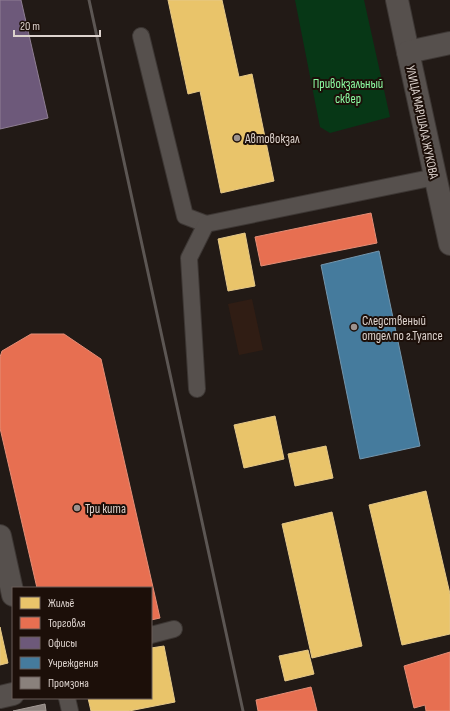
<svg xmlns="http://www.w3.org/2000/svg" width="450" height="711" viewBox="0 0 450 711" font-family="'Sofia Sans Condensed',sans-serif">
<rect width="100%" height="100%" fill="#221a16"/>
<path fill="#301d14" d="M252,299L263,350L239,355L228,304Z"/>
<path fill="#073716" d="M295,0H364L390,117L330,133L320,127Z"/>
<g fill="#e9c46a" stroke="#e5c888">
<path d="M168,0H222L239,77L252,74L274,181L221,193L200,91L188,94Z"/>
<path d="M245,233L255,286L228,291L218,239Z"/>
<path d="M275,416L284,459L244,468L234,425Z"/>
<path d="M326,446L333,478L295,486L288,454Z"/>
<path d="M426,491L450,594V634L402,645L369,505Z"/>
<path d="M332,512L362,646L312,658L282,524Z"/>
<path d="M0,627L8,663L0,665Z"/>
<path d="M164,646L175,702L129,711H91L88,698H151V648Z"/>
<path d="M308,650L314,674L285,681L279,656Z"/>
</g>
<g fill="#e76f51" stroke="#e48d76">
<path d="M371,213L377,243L261,266L255,237Z"/>
<path d="M31,334H64L101,359L160,618L151,620V588H37L0,428V357L2,351Z"/>
<path d="M450,652V711H426L425,705L414,708L404,666Z"/>
<path d="M311,687L317,711H258L256,700Z"/>
</g>
<path fill="#6d597a" stroke="#8f7e93" d="M0,0H21L48,118L0,129Z"/>
<path fill="#457b9d" stroke="#7395ac" d="M379,251L420,446L360,459L321,265Z"/>
<path fill="#8a817c" stroke="#a39a95" d="M45,704L46,711H13Z"/>
<g fill="none" stroke-linecap="round" stroke-linejoin="round">
<g stroke="#3d3734" stroke-width="18">
<g id="service">
<path d="M141,36L185,216L206,224"/>
<path d="M197,389L189,258L206,224L435,177"/>
<path d="M151,635L174,629"/>
<path d="M67,698L70,711"/>
</g>
</g>
<g stroke="#3d3734" stroke-width="24">
<g id="minor">
<path d="M0,536L13,595"/>
<path d="M0,697L13,694"/>
</g>
</g>
<g stroke="#3d3734" stroke-width="24">
<path id="tertiary" d="M397,0L408,52"/>
</g>
<g stroke="#3d3734" stroke-width="24">
<path id="secondary" d="M450,43L408,52L450,244"/>
</g>
<use href="#service" stroke="#56504d" stroke-width="16"/>
<use href="#minor" stroke="#56504d" stroke-width="22"/>
<use href="#tertiary" stroke="#56504d" stroke-width="22"/>
<use href="#secondary" stroke="#56504d" stroke-width="22"/>
<path stroke="#5c5653" stroke-width="3" d="M89,0L243,711"/>
</g>
<g fill="#9c928e" stroke="#1c0f09" stroke-width="1.5">
<circle cx="237" cy="138" r="4"/>
<circle cx="354" cy="327" r="4"/>
<circle cx="77" cy="508" r="4"/>
</g>
<g text-anchor="middle" stroke-width="4" stroke-linejoin="round" paint-order="stroke">
<g font-size="13" fill="#8bfaa1" stroke="#1c0f09">
<text x="348" y="88">Привокзальный<tspan x="348" dy="15">сквер</tspan></text>
</g>
<g font-size="13" fill="#ddd3ce" stroke="#1c0f09">
<text transform="translate(423 122) rotate(78)" y="5">УЛИЦА МАРШАЛА ЖУКОВА</text>
</g>
<g font-size="13" fill="#ddd3ce" stroke="#1c0f09" text-anchor="start">
<text x="245" y="143">Автовокзал</text>
<text x="362" y="325">Следственый<tspan x="362" dy="15">отдел по г.Туапсе</tspan></text>
<text x="85" y="513">Три кита</text>
</g>
</g>
<rect x="12" y="587" width="140" height="112" fill="#1c0f09" stroke="#695d58"/>
<rect x="20" y="597" width="20" height="12" fill="#e9c46a" stroke="#695d58"/>
<text x="48" y="607" font-size="12" fill="#ddd3ce">Жильё</text>
<rect x="20" y="617" width="20" height="12" fill="#e76f51" stroke="#695d58"/>
<text x="48" y="627" font-size="12" fill="#ddd3ce">Торговля</text>
<rect x="20" y="637" width="20" height="12" fill="#6d597a" stroke="#695d58"/>
<text x="48" y="647" font-size="12" fill="#ddd3ce">Офисы</text>
<rect x="20" y="657" width="20" height="12" fill="#457b9d" stroke="#695d58"/>
<text x="48" y="667" font-size="12" fill="#ddd3ce">Учреждения</text>
<rect x="20" y="677" width="20" height="12" fill="#8a817c" stroke="#695d58"/>
<text x="48" y="687" font-size="12" fill="#ddd3ce">Промзона</text>
<path d="M14 30v6h86v-6" fill="none" stroke="#ddd3ce" stroke-width="2"/>
<text x="20" y="30" font-size="12" fill="#ddd3ce" stroke="#1c0f09" stroke-width="3" paint-order="stroke">20 m</text>
</svg>
